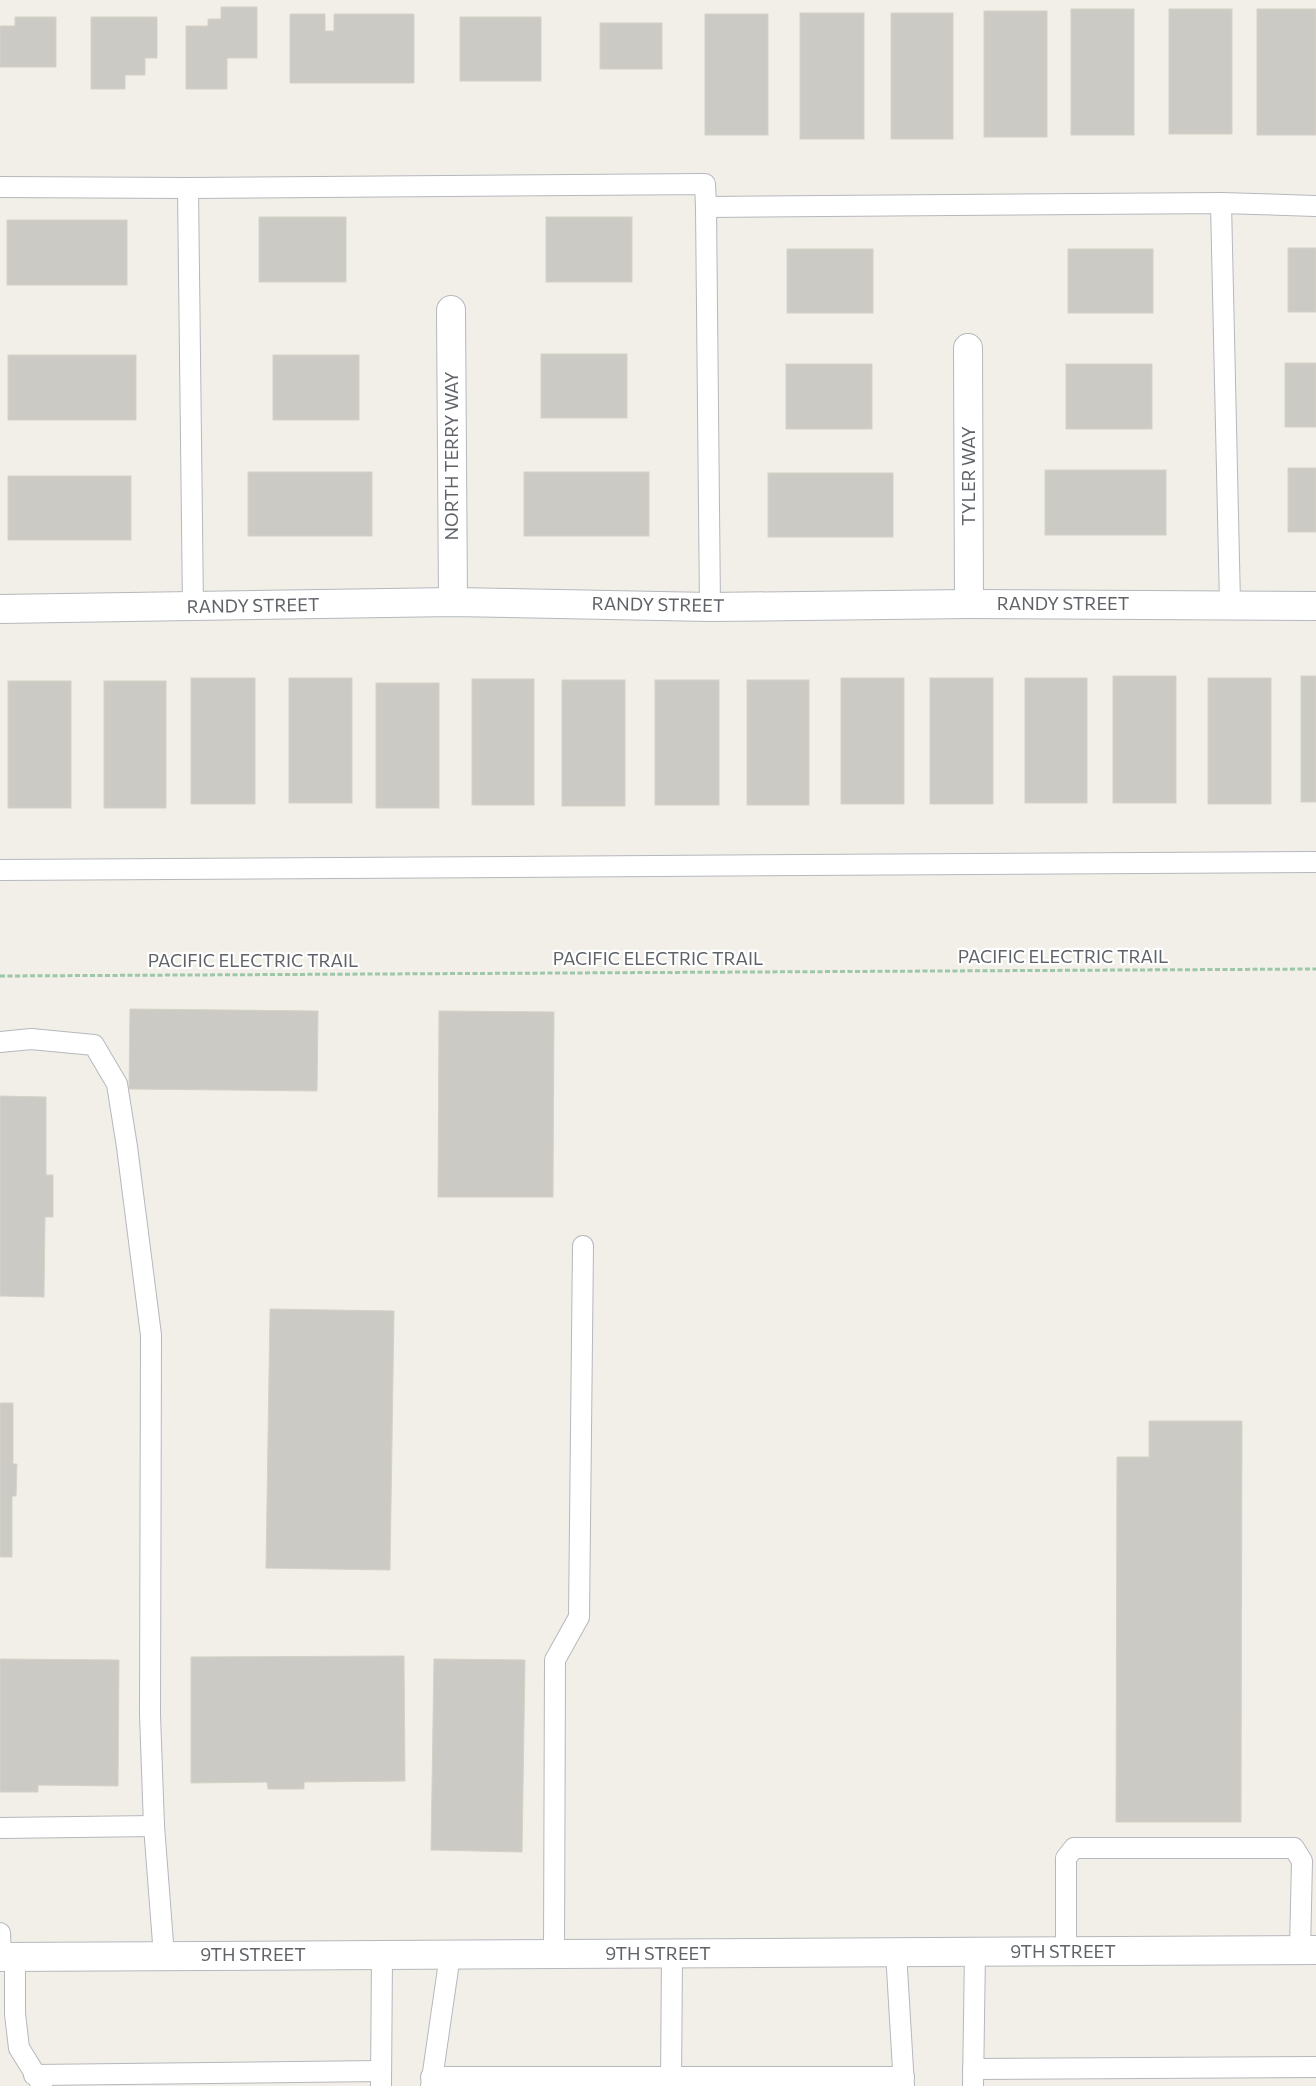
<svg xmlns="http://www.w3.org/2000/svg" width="1316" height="2086" viewBox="0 0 1316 2086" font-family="Commissioner,sans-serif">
<rect width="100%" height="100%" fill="#f1efe8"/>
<g fill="#cccac5" stroke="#d6d1c6">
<path d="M221,7H257V58H227V89H186V26H208V19H221Z"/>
<rect x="1071" y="9" width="63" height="126"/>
<rect x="1169" y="9" width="63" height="125"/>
<rect x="1257" y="9" width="59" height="126"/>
<rect x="984" y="11" width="63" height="126"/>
<rect x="800" y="13" width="64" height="126"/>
<rect x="891" y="13" width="62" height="126"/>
<path d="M290,14H325V31H334V14H414V83H290Z"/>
<rect x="705" y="14" width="63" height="121"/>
<path d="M15,17H56V67H0V26H15Z"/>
<path d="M91,17H157V58H145V75H125V89H91Z"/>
<rect x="460" y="17" width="81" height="64"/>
<rect x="600" y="23" width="62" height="46"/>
<rect x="259" y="217" width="87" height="65"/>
<rect x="546" y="217" width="86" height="65"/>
<rect x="7" y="220" width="120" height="65"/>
<rect x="1288" y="248" width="28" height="64"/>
<rect x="787" y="249" width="86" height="64"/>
<rect x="1068" y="249" width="85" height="64"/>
<rect x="541" y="354" width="86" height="64"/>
<rect x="8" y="355" width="128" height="65"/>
<rect x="273" y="355" width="86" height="65"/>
<rect x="1285" y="363" width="31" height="64"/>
<rect x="786" y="364" width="86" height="65"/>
<rect x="1066" y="364" width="86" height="65"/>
<rect x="1288" y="468" width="28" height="64"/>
<rect x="1045" y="470" width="121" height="65"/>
<rect x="248" y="472" width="124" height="64"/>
<rect x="524" y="472" width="125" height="64"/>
<rect x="768" y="473" width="125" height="64"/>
<rect x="8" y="476" width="123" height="64"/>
<rect x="1113" y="676" width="63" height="127"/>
<rect x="1301" y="676" width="15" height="126"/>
<rect x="191" y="678" width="64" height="126"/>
<rect x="289" y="678" width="63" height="125"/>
<rect x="841" y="678" width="63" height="126"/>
<rect x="930" y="678" width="63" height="126"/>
<rect x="1025" y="678" width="62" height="125"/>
<rect x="1208" y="678" width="63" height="126"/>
<rect x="472" y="679" width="62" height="126"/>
<rect x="562" y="680" width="63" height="126"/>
<rect x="655" y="680" width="64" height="125"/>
<rect x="747" y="680" width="62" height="125"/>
<rect x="8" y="681" width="63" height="127"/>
<rect x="104" y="681" width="62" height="127"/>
<rect x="376" y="683" width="63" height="125"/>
<path d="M130,1009L318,1011L317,1091L129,1089Z"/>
<path d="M439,1011L554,1012L553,1197H438Z"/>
<path d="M0,1096L46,1097V1175H53V1217H45L44,1297L0,1296Z"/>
<path d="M270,1309L394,1311L390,1570L266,1568Z"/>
<path d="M0,1403H13V1464H17L16,1496H12V1557H0Z"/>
<path d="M1149,1421H1242L1241,1822H1116L1117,1457H1149Z"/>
<path d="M404,1656L405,1781L304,1782V1789H268L267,1782L191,1783V1657Z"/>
<path d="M0,1659L119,1660L118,1786L38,1785V1792H0Z"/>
<path d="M434,1659L525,1660L522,1852L431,1850Z"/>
</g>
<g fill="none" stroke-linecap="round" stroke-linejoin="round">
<g stroke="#b5b8bc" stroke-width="22">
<g id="service">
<path d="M0,187L188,188L705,184L706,207"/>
<path d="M188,188L193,607"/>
<path d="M1221,203L1230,604"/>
<path d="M710,607L706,207L1221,203L1316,206"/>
<path d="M0,870L1316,862"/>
<path d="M0,1042L31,1039L94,1045L117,1084L127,1147L151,1335L150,1715L154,1826L164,1956"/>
<path d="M0,1828L154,1826"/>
<path d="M0,1933L1,1957"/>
<path d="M896,1952L904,2086"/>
<path d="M1066,1952V1858L1074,1848H1294L1302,1861L1300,1950"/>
<path d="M554,1954L555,1660L579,1617L583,1246"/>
<path d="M15,1957V2014L19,2048L42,2085"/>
<path d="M973,2069L1316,2067"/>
<path d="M34,2075L381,2071"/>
<path d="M431,2077H904"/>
<path d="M381,2086L382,1955"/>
<path d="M431,2086L450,1955"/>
<path d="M671,2086L672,1953"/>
<path d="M973,2086L975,1952"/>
</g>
</g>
<g stroke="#b5b8bc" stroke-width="30">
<g id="minor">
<path d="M451,310L453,602"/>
<path d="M968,348L969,604"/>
<path d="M0,609L453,602L710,607L969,604L1316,606"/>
</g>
</g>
<g stroke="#b5b8bc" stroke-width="30">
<path id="tertiary" d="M0,1957L1316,1950"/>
</g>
<path stroke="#9cc7a9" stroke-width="3" stroke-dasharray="5 2.5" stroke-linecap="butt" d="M0,976L1316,969"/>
<use href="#service" stroke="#fff" stroke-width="20"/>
<use href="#minor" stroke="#fff" stroke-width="28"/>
<use href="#tertiary" stroke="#fff" stroke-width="28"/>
</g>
<g text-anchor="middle" stroke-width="4.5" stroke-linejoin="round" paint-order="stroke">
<g font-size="18" fill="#5f6368" stroke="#fff">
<text transform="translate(452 456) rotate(-90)" y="6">NORTH TERRY WAY</text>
<text transform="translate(969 476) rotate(-90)" y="6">TYLER WAY</text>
<text x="1063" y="610">RANDY STREET</text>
<text transform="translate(658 605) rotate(1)" y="6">RANDY STREET</text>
<text transform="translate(253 606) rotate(-1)" y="6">RANDY STREET</text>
<text x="1063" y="963">PACIFIC ELECTRIC TRAIL</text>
<text x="658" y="965">PACIFIC ELECTRIC TRAIL</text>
<text x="253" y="967">PACIFIC ELECTRIC TRAIL</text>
<text x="1063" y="1958">9TH STREET</text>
<text x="658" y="1960">9TH STREET</text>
<text x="253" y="1961">9TH STREET</text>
</g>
</g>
</svg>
